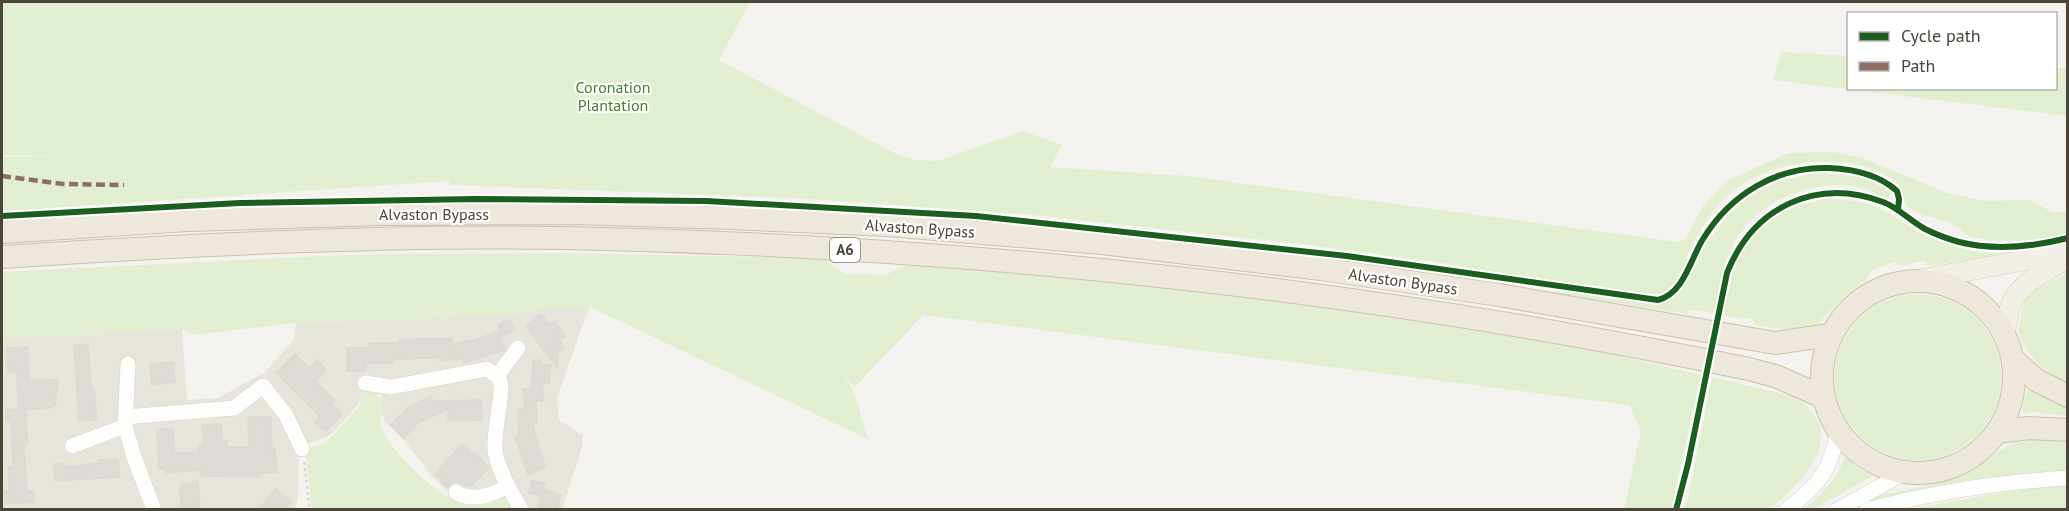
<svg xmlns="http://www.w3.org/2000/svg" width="2069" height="511" viewBox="0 0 2069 511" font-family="'PT Sans',sans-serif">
<rect width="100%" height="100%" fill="#f4f2ee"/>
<path fill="#e7e4dc" d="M547,308H583L585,318L557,398L559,420L583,435L581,451L562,509H512L503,492L466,508L432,477L405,441L385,422L380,409L382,395L365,385L358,405L331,435L299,447L298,499L295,507L298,509L2,510V339L182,329L187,400L218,398L265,372L294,340L296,323L514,315Z"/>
<g fill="#e1eecf">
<path d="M2,2H750L719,60L896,154L916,160L937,161L1023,131L1062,145L1050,167L1187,176L1678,242L1686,238L1704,204L1730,179L1789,153L1833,152L1863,158L1947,193L1986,201L2029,200L2052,212H2067V233L2040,241L1987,240L1966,235C1953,217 1928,221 1910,208C1899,200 1905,184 1888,176C1841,151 1769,159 1729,194C1709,211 1698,236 1685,258L1687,260C1679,280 1675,291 1652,296L1530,279L1450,264L1302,244L1023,214L794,198L450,185L449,181L2,211V157L63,155H2Z"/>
<path d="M1781,52L1848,56V88H2056V68H2067V116L1773,80Z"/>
<path d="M1813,173C1838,174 1872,174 1890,193L1888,199C1879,195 1871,191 1862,188C1821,177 1767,197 1742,230C1724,254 1720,285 1714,312L1689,310L1688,314L1549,292L1593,293L1651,302L1666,301L1679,293L1699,254L1730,213L1746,199L1777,182Z"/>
<path d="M1822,199C1844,199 1866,200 1885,211C1903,222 1919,234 1938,241C1960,250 1982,253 2006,254L1928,266L1924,260L1903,266L1894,262L1871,271L1866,280L1849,292L1817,324L1808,329L1792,331L1754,325L1753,319L1726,316L1724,311C1732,248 1759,213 1822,199Z"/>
<path d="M560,253L811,258L824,259L845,274L885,275L911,264L1296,299L1568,344L1701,375L1671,509L1624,510L1641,430L1629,405L923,315L854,388L844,373L855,396L868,439L590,307L579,334L585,318L583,308H547L514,315L296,323L192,335L182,329L2,339V272L344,255Z"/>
<path d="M2067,273V383L2052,377L2038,364L2025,348L2018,332L2024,301L2035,290Z"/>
<circle cx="1918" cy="377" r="83"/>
<path d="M1712,377L1794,397C1835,422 1824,456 1796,485C1788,493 1778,504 1767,509C1759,511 1698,510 1684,509L1689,494Z"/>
<path d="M370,389L378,393C379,397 382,402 382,407C382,414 379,421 382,429C388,447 436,495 454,500C471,504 486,500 504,496L512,509H312L305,449L325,443L343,425L359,407L363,390Z"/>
<path d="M2028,389L2067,404V416L2032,412L2024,414L2022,410Z"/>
<path d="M2039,439L2067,443V471L1861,507L1853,509L1848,506L1881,495L1948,481L1974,468L2003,449L2017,442Z"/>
<path d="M1845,457L1858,468L1872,476L1814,509H1804C1823,494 1836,480 1845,457Z"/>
<path d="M2056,486H2067V509L1906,510L2005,492Z"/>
</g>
<g fill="#dedbd6" stroke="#dcd9d4" stroke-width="1.5">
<path d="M541,314L549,325L555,321L565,336L559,341L564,348L558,352V369L526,326Z"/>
<path d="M510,319L515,330L503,336L498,325Z"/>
<path d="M499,331L505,349L504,350L464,363L463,359L440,361L439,358H419L393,360V363H366V371H347V348H370L369,343H399V340L413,339H452L453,345L469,340L470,342Z"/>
<path d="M88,344L91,388H94L97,420L79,421L74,345Z"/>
<path d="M28,347L29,379L58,380L55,406H51V408L25,410L28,444L24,445L27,491H33L34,502L5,504L4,491H9L8,467L13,466L11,421H6V410L18,409L17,372H8L7,348Z"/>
<path d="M295,354L309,368L317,360L326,370L315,381L335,401L332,404L342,414L326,431L315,422L320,416L276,373Z"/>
<path d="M533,360H541V365H551L549,383H542L544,401H536L537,422H532L539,447H538L546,467L528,475L515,436L519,435L518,409H525L523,389L532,388Z"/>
<path d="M173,362L175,382L152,385L150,364Z"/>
<path d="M431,396L433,401L481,400L482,420L448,421V409L418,423L404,438L391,425L409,407Z"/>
<path d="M248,417H271L272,450L275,449L277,472L257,474L260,477L201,476L200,470L166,473V469H159L157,429L173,428L174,453L198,452V445H204L202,425L221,424L222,442L227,441V447H249Z"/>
<path d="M462,444L473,454L474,452L489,468L470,487L456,482L451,483L447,488L435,474Z"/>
<path d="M118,459L120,477L55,481L54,464L65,463V467L100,463L99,460Z"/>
<path d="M532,480L545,483L543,489L561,495L557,510H537L541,496L529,493Z"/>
<path d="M198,481L200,510H181L180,485Z"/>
<path d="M275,489L292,502L285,510H259Z"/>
</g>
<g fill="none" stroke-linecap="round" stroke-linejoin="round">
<g stroke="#d2d0cb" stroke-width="16">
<g id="minor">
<path d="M128,364L125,426L134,457L154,510"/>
<path d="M497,376L518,348"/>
<path d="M365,383L391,387L487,369C492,373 498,375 500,381C504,390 493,435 495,450C496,467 513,495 521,510"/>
<path d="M125,417L234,408L263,386L286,415L302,449"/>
<path d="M72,446L125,426"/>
<path d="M456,492C472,503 492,495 508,486"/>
<path d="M1786,510C1818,486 1830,472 1838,432"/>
<path d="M1837,510L1906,472"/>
<path d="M1867,510C1933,492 2000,482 2068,478"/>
</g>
</g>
<g stroke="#d6cebb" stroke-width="21">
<g id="major">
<path d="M1923,279L2068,252"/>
<path d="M2004,334C2007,324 2008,311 2012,302C2022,281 2049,270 2068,258"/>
</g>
</g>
<g stroke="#ccbfa9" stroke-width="24">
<g id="highway">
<path d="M2,232L188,220L381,214L573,213L729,218L887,225L1102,243L1321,269L1499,295L1775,343L1830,335"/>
<path d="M2,257C189,245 378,235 566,238C963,246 1360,288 1749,369L1778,377L1823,397"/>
<circle cx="1918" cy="377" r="96"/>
<path d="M2013,359L2036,380L2068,396"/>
<path d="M1997,432L2029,428L2068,430"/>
</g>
</g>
<path stroke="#d3d2cc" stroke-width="2" stroke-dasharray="3 3" stroke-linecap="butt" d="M304,462L310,510"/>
<use href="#minor" stroke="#fdfdfc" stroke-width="15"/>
<use href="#major" stroke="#f2efe6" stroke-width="20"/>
<use href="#highway" stroke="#ede8db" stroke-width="22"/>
<path stroke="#8d6e63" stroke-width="4.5" stroke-dasharray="9 4.5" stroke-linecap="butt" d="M2,176L63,184L124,185"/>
<g stroke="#fff" stroke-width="10">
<g id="cycleway">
<path d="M2,216L240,203L476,199L706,201L976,216L1347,256L1658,300C1684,293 1690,260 1703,239C1730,195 1776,166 1829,168C1853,169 1878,174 1897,191L1899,199L1898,210"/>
<path d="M1676,510L1688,464L1727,273C1753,207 1816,177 1883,202C1899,208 1910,221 1925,229C1935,234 1948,239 1959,242C1995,251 2032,247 2068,238"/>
</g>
</g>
<use href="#cycleway" stroke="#1b5e20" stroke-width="6"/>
</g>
<g text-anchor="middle" stroke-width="4.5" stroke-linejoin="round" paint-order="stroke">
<rect fill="#fff" stroke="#817c74" stroke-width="1.5" x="830" y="238" width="30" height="24" rx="4.5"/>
<g font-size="15" font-weight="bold" fill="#4b4439">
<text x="845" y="255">A6</text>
</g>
<g font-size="16" fill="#4a7f2a" stroke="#fff">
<text x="613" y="93">Coronation<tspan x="613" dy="18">Plantation</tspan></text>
</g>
<g font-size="16" fill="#4b4439" stroke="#fff">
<text x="434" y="220">Alvaston Bypass</text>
<text transform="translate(920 228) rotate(4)" y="6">Alvaston Bypass</text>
<text transform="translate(1403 281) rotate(8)" y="6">Alvaston Bypass</text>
</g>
</g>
<rect width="2069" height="511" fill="none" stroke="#4b4439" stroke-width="6"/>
<rect x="1847" y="12" width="210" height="78" fill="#ffffff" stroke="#b7b4b0" stroke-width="1.5"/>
<rect x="1859" y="32" width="30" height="9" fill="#1b5e20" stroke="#b7b4b0" stroke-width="1.5"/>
<text x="1901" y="42" font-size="18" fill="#4b4439">Cycle path</text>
<rect x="1859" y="62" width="30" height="9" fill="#8d6e63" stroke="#b7b4b0" stroke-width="1.5"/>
<text x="1901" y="72" font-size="18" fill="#4b4439">Path</text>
</svg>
